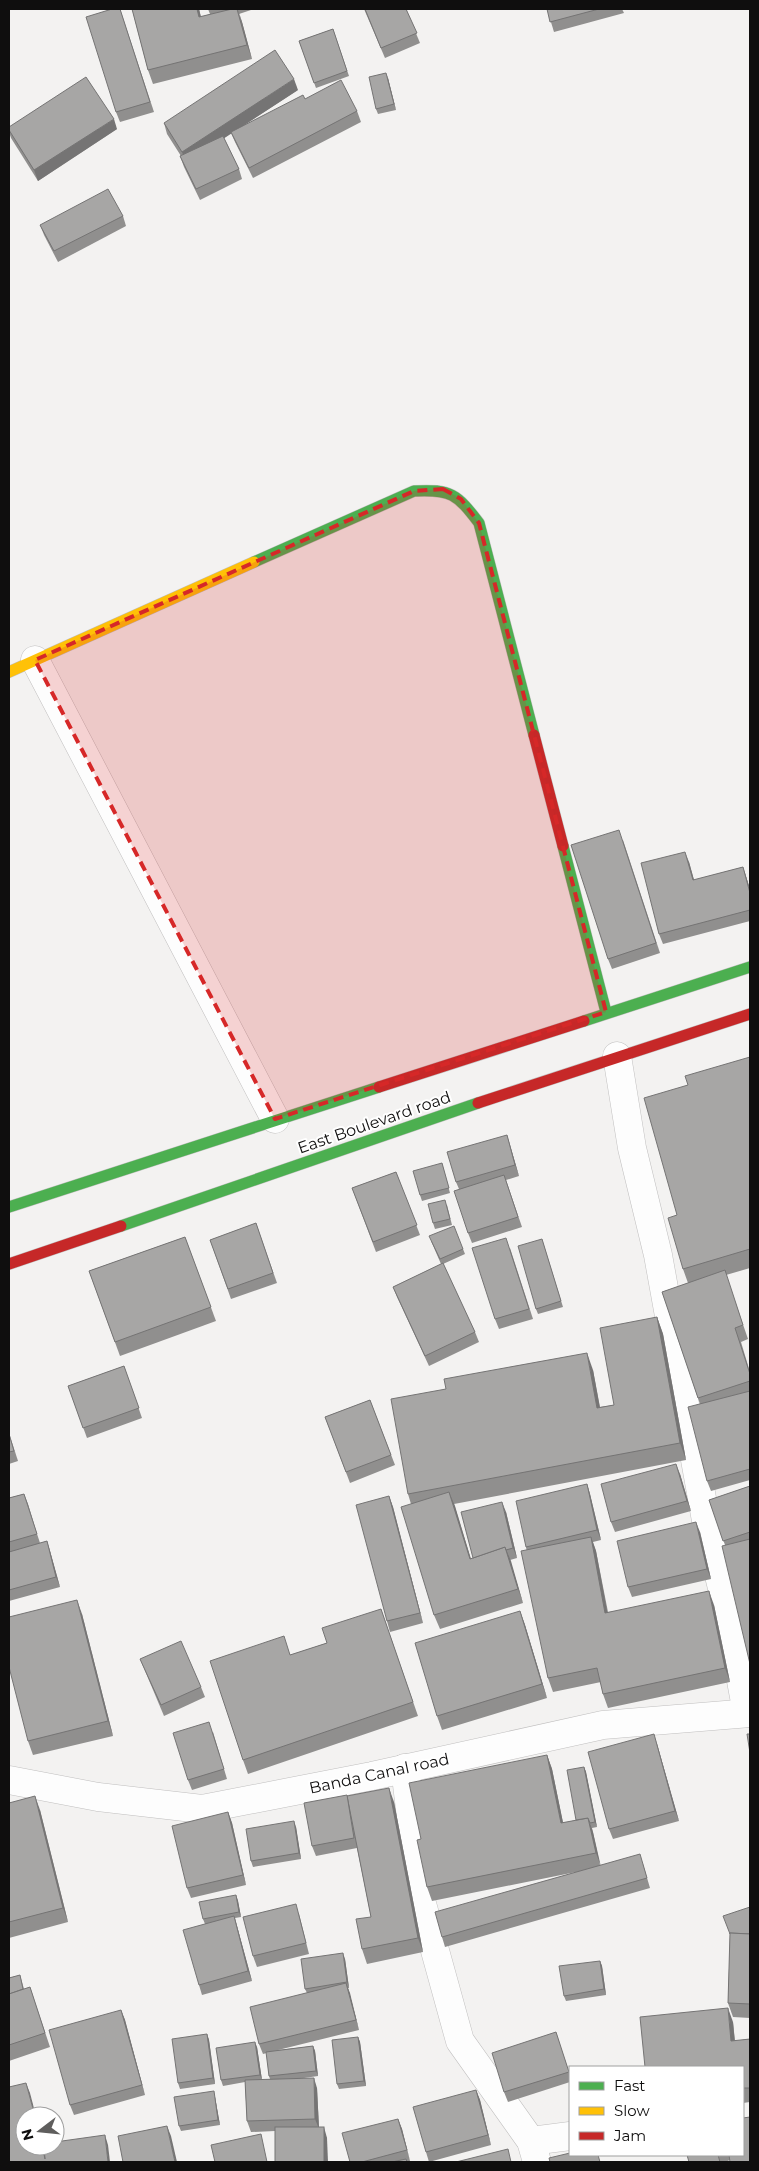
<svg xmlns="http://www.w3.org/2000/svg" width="759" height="2171" viewBox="0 0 759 2171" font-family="Montserrat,sans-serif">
<rect width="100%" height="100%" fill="#f3f2f1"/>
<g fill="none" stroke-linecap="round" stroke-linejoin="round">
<g stroke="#c0bfbf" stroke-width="29">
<g id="street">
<path d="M35,660L275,1119"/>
<path d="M617,1056L632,1148L658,1255L707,1526L730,1621L747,1713"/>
<path d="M405,1768L421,1900L460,2041L531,2141L537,2162"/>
<path d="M9,1780L98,1797L202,1809L372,1776L603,1725L750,1713"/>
<path d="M531,2141L570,2136"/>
</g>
</g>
<g stroke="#c0bfbf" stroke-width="12">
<g id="fast">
<path d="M254,562L414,491C451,489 457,494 479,523L534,735"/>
<path d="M563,846L606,1012"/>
<path d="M584,1021L750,967"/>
<path d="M9,1207L379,1087"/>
<path d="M121,1226L478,1103"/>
</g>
</g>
<g stroke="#c0bfbf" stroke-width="12">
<path id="slow" d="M9,672L254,562"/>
</g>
<g stroke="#c0bfbf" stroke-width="12">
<g id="jam">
<path d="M534,735L563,846"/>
<path d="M379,1087L584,1021"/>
<path d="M478,1103L750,1014"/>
<path d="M9,1264L121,1226"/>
</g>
</g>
<use href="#street" stroke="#fdfdfd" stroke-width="28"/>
<use href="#fast" stroke="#4caf50" stroke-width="11"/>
<use href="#slow" stroke="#ffc107" stroke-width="11"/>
<use href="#jam" stroke="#c62828" stroke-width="11"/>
</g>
<g fill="#908f8e">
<path d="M120,9L154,112L120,122L116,112Z"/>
<path d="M132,9H199L201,17L210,14L208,9H254L239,14L242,22L252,59L153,84L148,70Z"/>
<path d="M364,9H406L420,43L385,58Z"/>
<path d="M547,9H622L624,13L554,32Z"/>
<path d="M333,29L349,76L316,88L299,41Z"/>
<path d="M388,78L396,110L378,114L376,109Z"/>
<path d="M298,90L241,127L305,99L357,111L361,122L253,178L235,142L231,133L224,138L239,169L242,179L200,200L184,167L180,156H181L167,134L164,123Z"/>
<path d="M9,127L117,129L38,181L11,138L9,132Z"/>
<path d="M123,216L126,226L58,262L44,235L40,225Z"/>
<path d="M623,840L660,953L612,969L608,959Z"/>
<path d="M689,862L694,880L743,867L750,889V921L663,944L659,934Z"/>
<path d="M750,1057V1268L726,1275L748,1339L741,1342L750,1372V1480L711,1491L707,1481L700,1404L662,1292L688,1283L683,1269L677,1215L688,1085Z"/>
<path d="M507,1135L519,1176L506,1180L522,1227L472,1243L468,1233L459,1189L456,1182Z"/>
<path d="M442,1163L450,1193L422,1201L420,1195Z"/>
<path d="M396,1172L420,1235L376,1252L352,1188Z"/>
<path d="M447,1205L452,1225L435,1229L433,1223Z"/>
<path d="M256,1223L277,1283L231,1299L210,1240Z"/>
<path d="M185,1237L216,1321L120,1356L89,1271Z"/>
<path d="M542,1239L563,1307L538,1314L536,1309Z"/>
<path d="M431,1241L463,1249L465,1254L443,1264L475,1332L479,1342L429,1366L397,1297L393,1287L441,1264Z"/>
<path d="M510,1248L533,1319L499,1329L495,1319Z"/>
<path d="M657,1317L663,1334L686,1460L454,1504L471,1559L473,1558L506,1512L517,1558L510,1560L523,1603L440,1629L434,1615L411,1504L408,1494L593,1370L600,1407L614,1405Z"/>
<path d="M124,1366L142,1418L87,1438L68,1386Z"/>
<path d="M370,1400L395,1465L350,1483L325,1417Z"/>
<path d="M9,1433L18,1461L9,1464Z"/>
<path d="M680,1474L691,1511L615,1532L611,1522Z"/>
<path d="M587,1484L590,1494L601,1540L593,1542L596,1551L608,1612L714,1605L730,1682L608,1708L603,1694L601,1682L553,1692L548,1678L526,1547Z"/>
<path d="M750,1486V1664L725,1545L709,1500Z"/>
<path d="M24,1494L40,1543L47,1541L50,1551L60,1587L9,1601V1498Z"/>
<path d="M389,1496L393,1507L423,1623L390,1632L387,1621Z"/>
<path d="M700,1532L711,1579L632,1597L628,1587Z"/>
<path d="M381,1609L418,1716L248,1774L243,1760L290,1655L327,1643Z"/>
<path d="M520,1611L525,1625L547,1698L442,1730L437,1716Z"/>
<path d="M82,1614L113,1736L33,1755L28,1741Z"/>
<path d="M140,1659L201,1687L205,1697L164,1716Z"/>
<path d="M213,1732L227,1779L192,1790L188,1780Z"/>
<path d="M657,1744L679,1821L613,1839L609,1829Z"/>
<path d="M547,1755L552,1769L563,1823L576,1820L584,1767L586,1772L597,1827L592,1828L600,1865L643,1864L650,1888L445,1947L442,1937L576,1872L432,1901L427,1887L421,1839Z"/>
<path d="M347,1796L394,1802L423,1952L367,1964L362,1949L371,1917L357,1848L316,1856L312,1846Z"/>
<path d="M9,1803L40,1810L68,1922L9,1938Z"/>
<path d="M228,1812L232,1823L246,1885L191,1898L187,1888Z"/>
<path d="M296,1827L301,1859L253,1867L251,1861Z"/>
<path d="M236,1895L238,1901L241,1917L235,1918L237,1926L252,1981L202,1995L199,1985L205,1924L203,1919Z"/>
<path d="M750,1907V2018L733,2017L728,2003L730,1934Z"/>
<path d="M299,1914L309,1954L257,1967L253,1956Z"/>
<path d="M345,1959L349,1988H348L359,2030L278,2050L313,2046L315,2051L318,2076L297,2079L317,2088L319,2127L327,2138L275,2131L251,2132L247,2121L245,2082L223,2086L221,2080L257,2047L262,2080L270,2079L269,2076L267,2053L263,2054L259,2044L307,1993L305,1989Z"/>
<path d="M600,1961L602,1966L606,1995L566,2001L564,1996Z"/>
<path d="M20,1975L24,1989L30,1987L50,2047L9,2061V1978Z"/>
<path d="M121,2010L125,2020L145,2095L74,2115L70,2105Z"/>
<path d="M733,2022L735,2041L750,2039V2102L743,2103V2067H645Z"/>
<path d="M556,2032L570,2076V2082L508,2102L504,2092Z"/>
<path d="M207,2034L209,2040L215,2084L180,2089L178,2083Z"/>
<path d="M358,2037L360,2042L366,2086L339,2089L337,2084Z"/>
<path d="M476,2090L480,2100L491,2145L429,2162L426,2152Z"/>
<path d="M215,2097L220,2125L181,2131L179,2126Z"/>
<path d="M398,2119L402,2129L410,2161L407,2162H350Z"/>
<path d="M687,2155H743L725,2162H689Z"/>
</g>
<g fill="#757474">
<path d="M197,9H199L204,31L199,17Z"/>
<path d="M238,9L242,22L252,59L247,45Z"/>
<path d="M386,73L388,78L396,110L394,104Z"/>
<path d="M294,79L298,90L186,163L182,152Z"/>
<path d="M114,119L117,129L38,181L34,170Z"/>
<path d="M685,852L689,862L697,891L693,880Z"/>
<path d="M743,867L750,889V893Z"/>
<path d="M507,1135L510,1145L519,1176L515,1165Z"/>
<path d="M657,1317L663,1334L686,1460L680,1443Z"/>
<path d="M587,1353L593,1370L603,1425L597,1408Z"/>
<path d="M676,1464L680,1474L691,1511L687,1501Z"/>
<path d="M587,1484L590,1494L601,1540L597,1530Z"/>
<path d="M449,1492L455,1506L475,1573L470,1559Z"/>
<path d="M24,1494L28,1504L40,1544L37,1534Z"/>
<path d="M389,1496L393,1507L423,1623L420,1613Z"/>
<path d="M502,1502L506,1512L517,1558L513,1548Z"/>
<path d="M696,1522L700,1532L711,1579L707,1569Z"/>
<path d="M591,1537L596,1551L610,1627L605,1613Z"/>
<path d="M47,1541L50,1551L60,1587L56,1577Z"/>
<path d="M505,1547L511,1561L523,1603L518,1589Z"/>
<path d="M709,1591L714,1605L730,1682L725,1668Z"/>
<path d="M77,1600L82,1614L113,1736L108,1721Z"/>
<path d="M520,1611L525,1625L547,1698L542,1684Z"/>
<path d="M654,1734L657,1744L679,1821L675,1811Z"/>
<path d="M547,1755L552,1769L566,1837L561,1823Z"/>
<path d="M584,1767L586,1772L597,1827L595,1822Z"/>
<path d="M389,1788L394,1802L423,1952L418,1938Z"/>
<path d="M35,1796L40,1810L68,1922L63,1908Z"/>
<path d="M228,1812L232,1823L246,1885L243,1875Z"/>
<path d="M588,1818L593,1832L601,1867L596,1853Z"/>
<path d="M294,1821L296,1827L301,1859L299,1853Z"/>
<path d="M236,1895L238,1901L241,1917L239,1912Z"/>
<path d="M234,1916L237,1926L252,1981L248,1971Z"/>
<path d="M343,1953L345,1959L349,1988L347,1982Z"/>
<path d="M600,1961L602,1966L606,1995L604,1989Z"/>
<path d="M346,1983L350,1993L359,2030L356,2020Z"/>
<path d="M728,2008L733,2022L736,2055L731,2041Z"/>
<path d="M121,2010L125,2020L145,2095L142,2085Z"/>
<path d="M207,2034L209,2040L215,2084L213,2078Z"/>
<path d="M358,2037L360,2042L366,2086L364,2081Z"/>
<path d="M255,2042L257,2047L262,2080L260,2075Z"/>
<path d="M313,2046L315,2051L318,2076L316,2071Z"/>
<path d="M314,2078L317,2088L319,2129L315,2119Z"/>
<path d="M26,2083L30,2093L36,2116H35Z"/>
<path d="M476,2090L480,2100L491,2145L488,2135Z"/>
<path d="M214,2091L215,2097L220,2125L218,2120Z"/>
<path d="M398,2119L402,2129L410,2161L407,2150Z"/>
<path d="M167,2126L171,2136L177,2162H175Z"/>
<path d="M324,2127L327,2138L328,2162H324Z"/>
<path d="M105,2135L108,2145L110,2162H108Z"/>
</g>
<g fill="#a7a6a5" stroke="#757474">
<path d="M112,9H120L150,102L116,112L86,17Z"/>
<path d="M132,9H197L199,17L232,9H237L247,45L148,70Z"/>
<path d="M365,9H406L417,33L381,48Z"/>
<path d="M547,9H599L550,22Z"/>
<path d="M333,29L347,71L314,83L299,41Z"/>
<path d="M275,50L294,79L182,152L164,123Z"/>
<path d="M386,73L394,104L376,109L369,77Z"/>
<path d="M86,77L114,119L34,170L9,130V127Z"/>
<path d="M341,80L357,111L249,168L231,132L303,95L305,99Z"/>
<path d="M223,136L239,169L196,189L180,156Z"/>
<path d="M108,189L123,216L54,251L40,225Z"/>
<path d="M619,830L656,943L608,959L571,845Z"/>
<path d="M685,852L693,880L743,867L750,893V910L659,934L641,863Z"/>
<path d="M750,1057V1249L683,1269L668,1218L677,1215L644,1098L688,1085L685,1076Z"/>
<path d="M507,1135L515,1165L456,1182L447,1152Z"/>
<path d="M442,1163L449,1188L420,1195L413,1171Z"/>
<path d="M396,1172L417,1225L373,1242L352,1188Z"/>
<path d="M504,1175L518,1217L468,1233L454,1191Z"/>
<path d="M445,1200L450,1219L433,1223L428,1204Z"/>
<path d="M256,1223L273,1273L228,1289L210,1240Z"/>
<path d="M454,1226L463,1249L440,1259L429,1236Z"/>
<path d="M185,1237L211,1307L115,1342L89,1271Z"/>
<path d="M506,1238L529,1309L495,1319L472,1248Z"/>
<path d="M542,1239L561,1301L536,1309L518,1246Z"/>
<path d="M443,1263L475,1332L425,1356L393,1287Z"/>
<path d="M725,1270L743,1325L735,1328L750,1374V1381L698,1398L662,1292Z"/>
<path d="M657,1317L680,1443L408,1494L391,1399L446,1389L444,1379L587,1353L597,1408L614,1405L600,1328Z"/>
<path d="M124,1366L139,1408L83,1428L68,1386Z"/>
<path d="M750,1391V1469L707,1481L688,1407Z"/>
<path d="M370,1400L391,1455L346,1472L325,1417Z"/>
<path d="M9,1434L14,1451L9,1452Z"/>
<path d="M676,1464L687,1501L611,1522L601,1484Z"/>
<path d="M587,1484L597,1530L526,1547L516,1501Z"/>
<path d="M750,1486V1532L723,1541L709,1500Z"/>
<path d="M449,1492L470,1559L505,1547L518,1589L434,1615L401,1507Z"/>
<path d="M24,1494L37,1534L9,1542V1498Z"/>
<path d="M389,1496L420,1613L387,1621L356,1505Z"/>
<path d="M502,1502L513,1548L506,1550L505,1547L473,1558L461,1512Z"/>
<path d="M696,1522L707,1569L628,1587L617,1541Z"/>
<path d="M591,1537L605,1613L709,1591L725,1668L603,1694L597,1668L548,1678L521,1551Z"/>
<path d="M750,1539V1664L722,1546Z"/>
<path d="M47,1541L56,1577L9,1590V1552Z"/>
<path d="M77,1600L108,1721L28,1741L9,1667V1617Z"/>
<path d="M381,1609L413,1702L243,1760L210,1661L284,1636L290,1655L327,1643L322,1628Z"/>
<path d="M520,1611L542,1684L437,1716L415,1643Z"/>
<path d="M181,1641L201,1687L161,1705L140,1659Z"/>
<path d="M209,1722L224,1769L188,1780L173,1733Z"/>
<path d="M654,1734L675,1811L609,1829L588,1752Z"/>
<path d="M747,1734H750V1753Z"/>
<path d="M547,1755L561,1823L588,1818L596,1853L427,1887L417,1840L421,1839L409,1783Z"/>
<path d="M584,1767L595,1822L590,1823L588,1818L576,1820L567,1770Z"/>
<path d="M389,1788L418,1938L362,1949L356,1919L371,1917L347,1796Z"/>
<path d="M347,1795L354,1838L312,1846L304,1803Z"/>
<path d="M35,1796L63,1908L9,1922V1803Z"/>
<path d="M228,1812L243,1875L187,1888L172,1826Z"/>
<path d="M294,1821L299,1853L251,1861L246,1829Z"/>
<path d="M640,1854L647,1878L442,1937L435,1912Z"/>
<path d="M236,1895L239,1912L203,1919L199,1902Z"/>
<path d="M296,1904L306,1943L253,1956L243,1917Z"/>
<path d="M750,1907V1934L730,1933V1934L723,1916Z"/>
<path d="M234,1916L248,1971L199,1985L183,1930Z"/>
<path d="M730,1933L750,1934V2004L728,2003Z"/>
<path d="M343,1953L347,1982L305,1989L301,1959Z"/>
<path d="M600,1961L604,1989L564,1996L559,1966Z"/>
<path d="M20,1975L23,1989L9,1994V1978Z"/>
<path d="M346,1983L356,2020L259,2044L250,2007Z"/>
<path d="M30,1987L45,2033L9,2045V1994Z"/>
<path d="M728,2008L731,2041L750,2039V2088H743V2067H645L640,2017Z"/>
<path d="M121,2010L142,2085L70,2105L49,2030Z"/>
<path d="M556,2032L569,2072L504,2092L492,2053Z"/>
<path d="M207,2034L213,2078L178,2083L172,2039Z"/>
<path d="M358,2037L364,2081L337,2084L332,2040Z"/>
<path d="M255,2042L260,2075L221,2080L216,2048Z"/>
<path d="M313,2046L316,2071L269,2076L266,2052Z"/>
<path d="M314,2078L315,2119L247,2121L245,2080Z"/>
<path d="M26,2083L35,2116H25V2146H42L45,2159L44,2146H55V2142L105,2135L108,2162H9V2087Z"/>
<path d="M476,2090L488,2135L426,2152L413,2107Z"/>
<path d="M214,2091L218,2120L179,2126L174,2097Z"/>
<path d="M750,2117V2162H730L729,2155H743V2118Z"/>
<path d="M398,2119L407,2150L362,2162H350L342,2133Z"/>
<path d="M167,2126L175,2162H123L118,2136Z"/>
<rect x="275" y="2127" width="49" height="35"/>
<path d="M261,2134L267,2162H215L211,2145Z"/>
<path d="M508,2149L511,2162H456Z"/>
<path d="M570,2153V2155H598L600,2162H550L549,2158Z"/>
<path d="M687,2155H718L720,2162H689Z"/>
<path d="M406,2159L407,2162H392Z"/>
</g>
<path fill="#d62828" fill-opacity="0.2" stroke="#d62828" stroke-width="4" stroke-dasharray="10 6" stroke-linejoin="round" d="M443,489L461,499L479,523L606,1012L275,1119L35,660L414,491Z"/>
<g text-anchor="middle" stroke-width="4" stroke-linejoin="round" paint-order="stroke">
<g font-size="16" fill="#0f0e0e" stroke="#fff">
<text transform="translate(374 1122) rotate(-19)" y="6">East Boulevard road</text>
<text transform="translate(379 1773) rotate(-12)" y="6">Banda Canal road</text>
</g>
</g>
<rect width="759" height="2171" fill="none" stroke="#0f0e0e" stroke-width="20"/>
<rect x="569" y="2066" width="175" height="90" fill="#ffffff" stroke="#9f9f9f"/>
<rect x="579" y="2082" width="25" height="8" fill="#4caf50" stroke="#9f9f9f"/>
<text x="614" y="2091" font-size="15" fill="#0f0e0e">Fast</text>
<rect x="579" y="2107" width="25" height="8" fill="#ffc107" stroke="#9f9f9f"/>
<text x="614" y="2116" font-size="15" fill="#0f0e0e">Slow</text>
<rect x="579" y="2132" width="25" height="8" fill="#c62828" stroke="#9f9f9f"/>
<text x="614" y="2141" font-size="15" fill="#0f0e0e">Jam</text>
<g transform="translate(40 2131) rotate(254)"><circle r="24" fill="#ffffff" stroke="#9f9f9f"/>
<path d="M0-4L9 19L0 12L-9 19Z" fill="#5f5e5d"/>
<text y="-8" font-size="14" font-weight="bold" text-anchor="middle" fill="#0f0e0e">N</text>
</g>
</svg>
